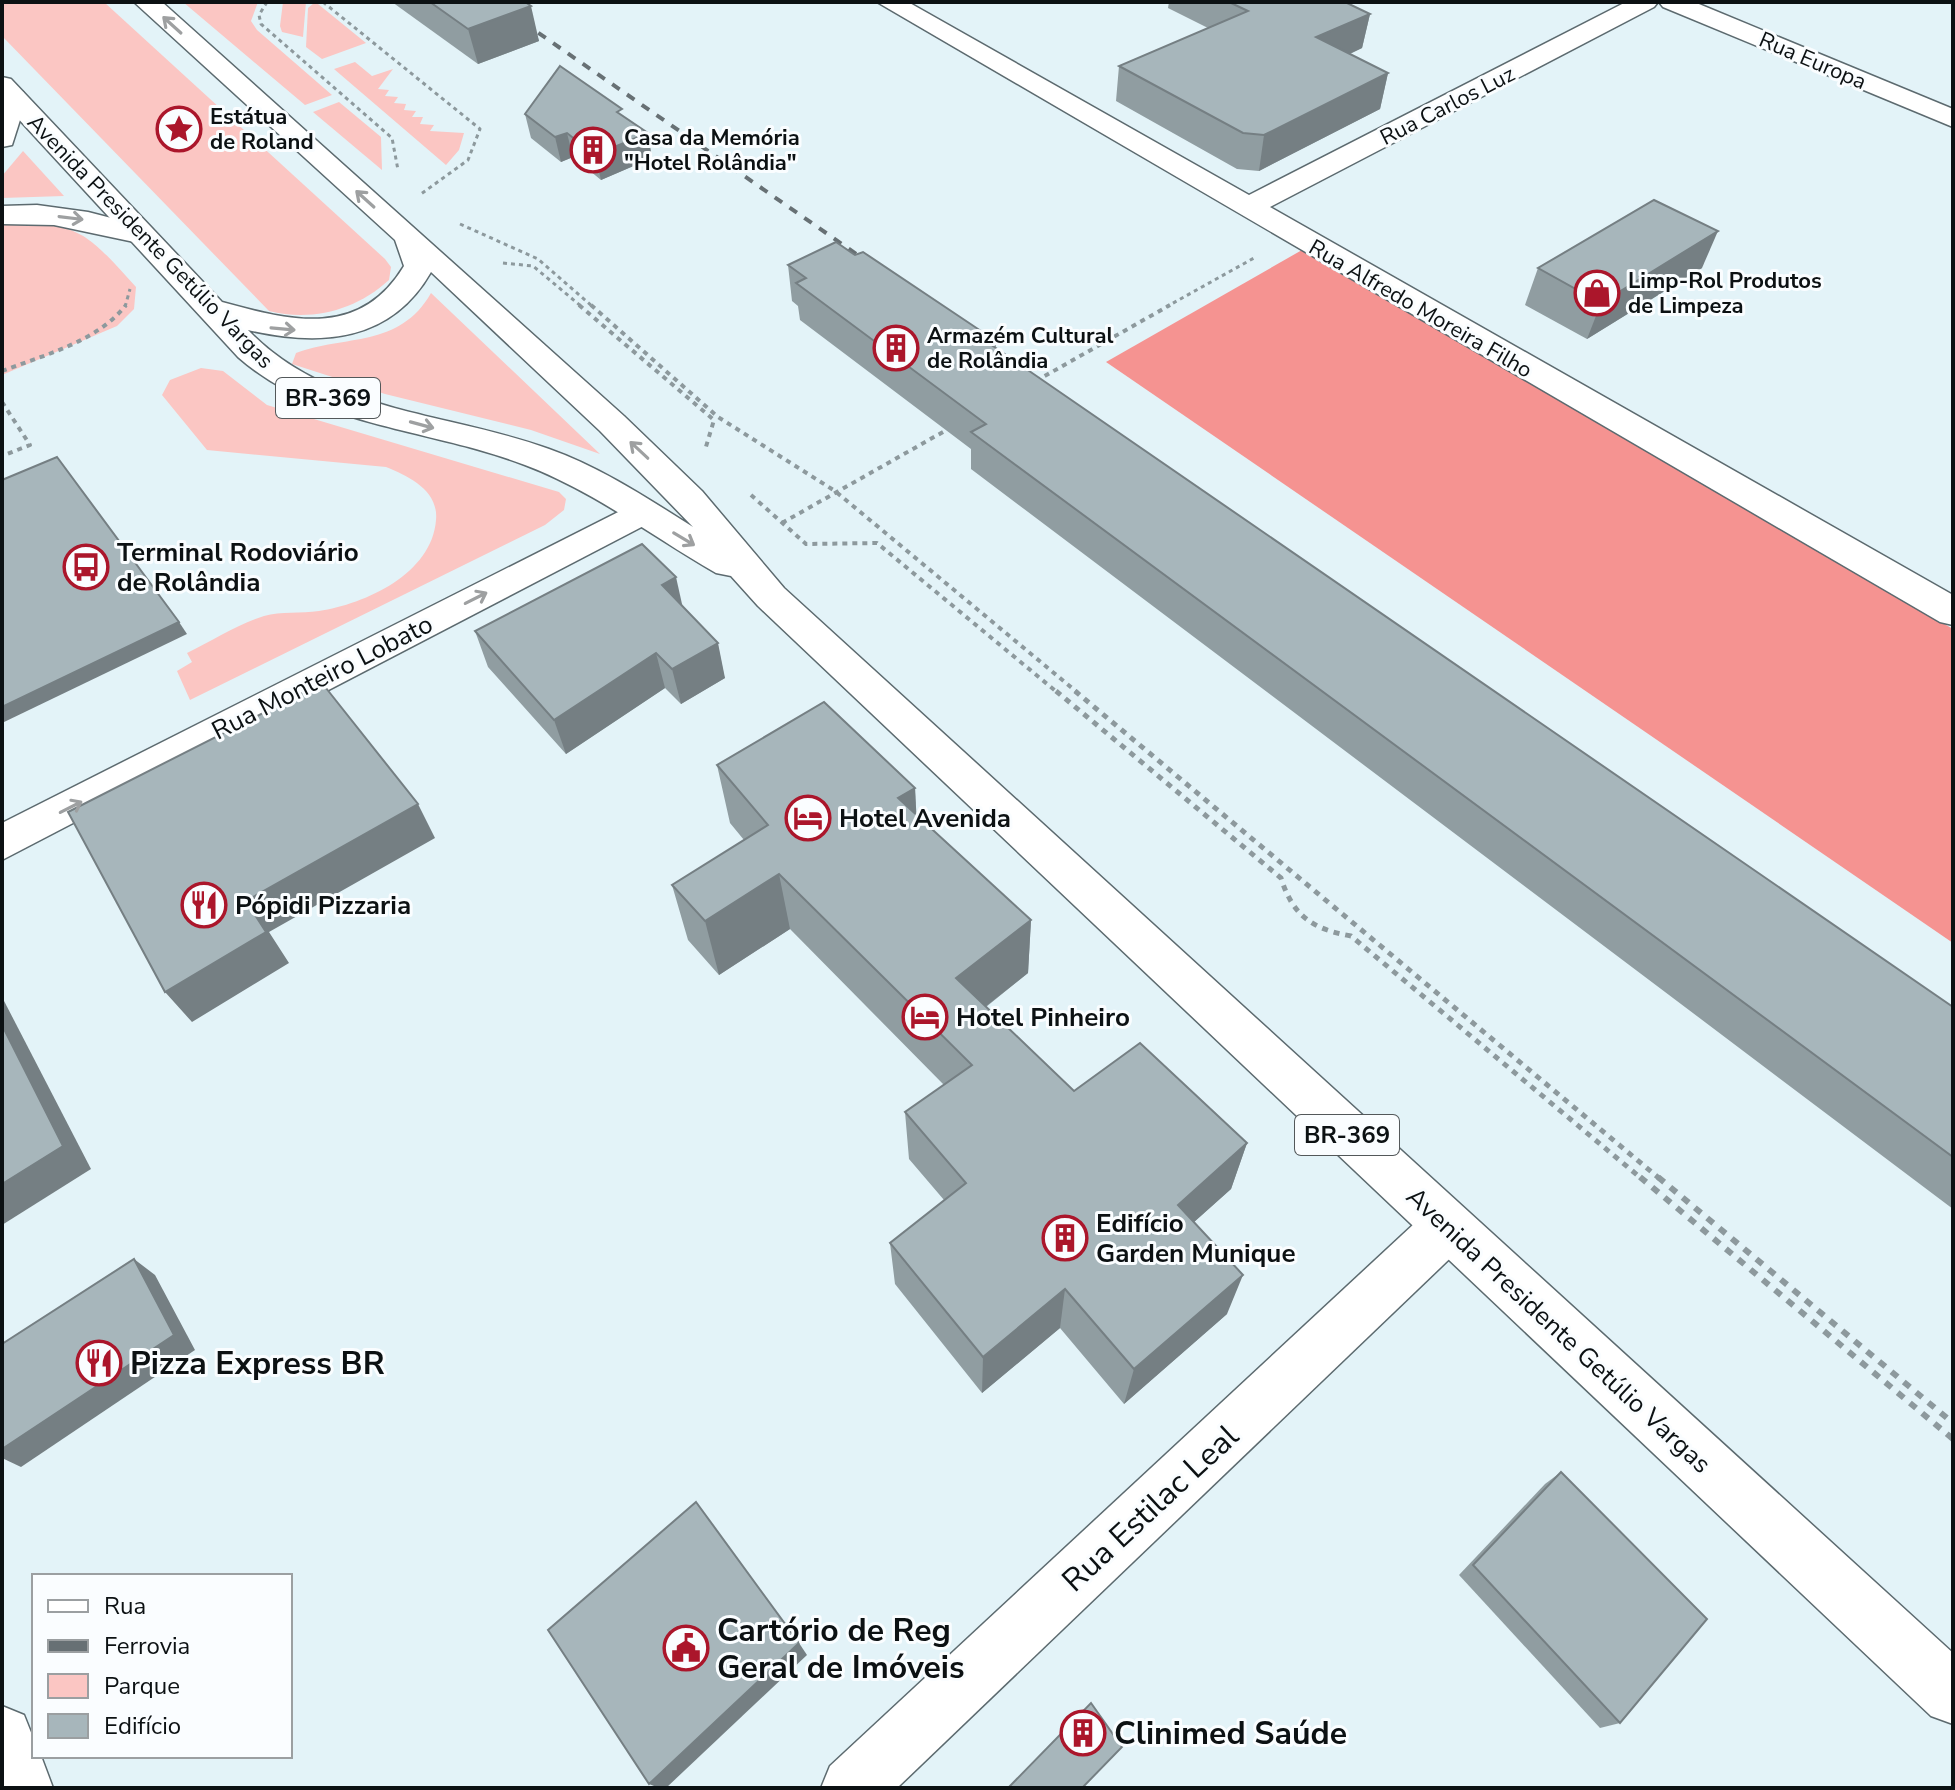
<svg xmlns="http://www.w3.org/2000/svg" width="1955" height="1790" viewBox="0 0 1955 1790" font-family="'Nunito Sans',sans-serif">
<rect width="100%" height="100%" fill="#e3f3f8"/>
<g fill="#fbc6c3">
<path d="M7,2H104L385,259L391,267L389,280C356,310 312,322 269,311L2,36V5Z"/>
<path d="M183,2H258L251,21L257,30L332,95L305,105Z"/>
<path d="M283,2H306L303,37L282,32L280,26Z"/>
<path d="M314,3L318,4L366,43L322,59L306,47L308,8Z"/>
<path d="M355,62L372,76L393,69L378,89L389,90L385,96L398,97L394,103L406,104L404,110L416,111L412,117H423L420,124L434,125L430,131L464,133L459,150L446,165L334,69Z"/>
<path d="M339,102L381,137L382,170L313,112Z"/>
<path d="M23,151L64,196L2,198V176Z"/>
<path d="M2,223C81,223 85,231 136,287L134,309L117,326L2,375Z"/>
<path d="M431,293L600,454L531,430L385,394L292,364L296,353C344,335 400,348 431,293Z"/>
<path d="M201,368L223,371L267,405L559,492L566,499L564,510L545,525L190,700L177,671L192,662L187,653C212,641 238,624 264,616C281,611 301,614 319,611C365,604 432,574 436,520C439,491 409,476 386,467L207,450L162,395L170,380Z"/>
</g>
<path fill="#f59391" d="M1302,250L1953,629V943L1106,362Z"/>
<g fill="none" stroke-linecap="round" stroke-linejoin="round">
<g stroke="#5c6a6f" stroke-width="3">
<g id="street">
<path d="M877,2H908L1249,195L1626,2H1658L1654,7L1270,207L1953,595V625L1940,622Z"/>
<path d="M1659,2H1694L1953,109V127L1663,7Z"/>
<path d="M642,500L655,504L660,512L655,520L2,860V823Z"/>
<path d="M1447,1203L1465,1210L1473,1227L1465,1244L897,1788H821L830,1766L1429,1210Z"/>
<path d="M2,1706L24,1715L34,1740V1756H41L53,1788H2Z"/>
</g>
</g>
<g stroke="#5c6a6f" stroke-width="3">
<g id="secondary">
<path d="M13,90L23,92L27,98L12,145L2,147V94Z"/>
<path d="M37,205L88,212L150,228L154,234L150,240L139,243L54,225L2,224V206Z"/>
</g>
</g>
<g stroke="#5c6a6f" stroke-width="3">
<path id="primary" d="M134,2H162L624,416L702,491L784,588L1953,1653V1724L1931,1716L758,606L731,576L716,573C653,537 594,491 525,465C428,428 319,428 238,357L2,101V77L11,79L222,302C291,321 360,339 404,266L395,240ZM431,272L600,431L693,527C647,498 600,467 549,449C448,412 327,413 248,330C321,347 391,342 431,272Z"/>
</g>
<g stroke="#8d999d" stroke-width="3" stroke-dasharray="4 4" stroke-linecap="butt">
<path d="M267,2L259,15L261,24L392,138L398,170"/>
<path d="M323,2L480,129L468,160L421,194"/>
<path d="M460,224L538,259L593,307"/>
<path d="M503,263L533,266L582,307"/>
<path d="M125,307L130,289"/>
<path d="M1166,307L1254,258"/>
</g>
<g stroke="#8d999d" stroke-width="4" stroke-dasharray="5 5" stroke-linecap="butt">
<path d="M579,305L714,420L705,450"/>
<path d="M591,305L718,417L835,491L1078,693"/>
<path d="M2,371C44,355 97,342 126,305"/>
<path d="M1036,381L1170,305"/>
<path d="M2,402L30,445L2,456"/>
<path d="M751,495L806,544L877,543L1058,693"/>
<path d="M782,523L950,428"/>
</g>
<g stroke="#8d999d" stroke-width="5" stroke-dasharray="6 6" stroke-linecap="butt">
<path d="M1056,691L1281,878C1293,916 1312,929 1351,936L1642,1179"/>
<path d="M1075,691L1660,1179"/>
</g>
<g stroke="#8d999d" stroke-width="6" stroke-dasharray="8 8" stroke-linecap="butt">
<path d="M1640,1177L1953,1439"/>
<path d="M1658,1177L1953,1423"/>
</g>
<use href="#street" fill="#fff" fill-rule="evenodd"/>
<use href="#secondary" fill="#fff" fill-rule="evenodd"/>
<use href="#primary" fill="#fff" fill-rule="evenodd"/>
<path stroke="#677074" stroke-width="4" stroke-dasharray="9 9" stroke-linecap="butt" d="M494,2L875,267"/>
</g>
<g fill="#909da1">
<path d="M392,2H525L539,41L478,64Z"/>
<path d="M1169,2H1345L1370,14L1362,48L1350,54L1388,73L1380,109L1259,171L1237,169L1116,101L1119,66L1208,28L1168,8Z"/>
<path d="M525,114L623,116L652,158L601,180L573,157L561,162L531,138Z"/>
<path d="M855,255L996,341V348L1953,1007V1209L971,469V449L800,320L798,306L792,301L788,265Z"/>
<path d="M1538,268H1702L1587,339L1525,305Z"/>
<path d="M682,606L725,678L681,704L665,688L566,754L488,667L475,631Z"/>
<path d="M717,765L915,788L916,815L1031,920L1028,973L986,1007L1074,1091L1247,1143L1231,1189L1194,1222L1227,1314L1124,1404L1060,1328L982,1393L895,1284L890,1243L944,1200L909,1159L905,1112L944,1085L790,929L719,975L688,940L672,885L744,840L730,823Z"/>
<path d="M1561,1472L1620,1723L1600,1728L1459,1575L1545,1484Z"/>
</g>
<g fill="#757f83">
<path d="M531,6L539,41L478,64L468,29Z"/>
<path d="M1370,14L1362,48L1310,72L1316,37Z"/>
<path d="M1388,73L1380,109L1259,171L1264,135Z"/>
<path d="M567,133L573,157L561,162L555,137Z"/>
<path d="M648,133L652,158L601,180L595,155Z"/>
<path d="M1718,231L1702,268L1587,339L1601,303Z"/>
<path d="M676,577L684,613L662,585Z"/>
<path d="M179,622L187,634L2,723V707Z"/>
<path d="M718,643L725,678L681,704L672,669Z"/>
<path d="M656,653L665,688L566,754L554,720Z"/>
<path d="M915,788L918,845L898,798Z"/>
<path d="M418,804L435,838L269,932L289,963L192,1022L165,992L246,901Z"/>
<path d="M779,874L790,929L719,975L705,921Z"/>
<path d="M1031,920L1028,973L957,1029L956,978Z"/>
<path d="M2,997L91,1169L2,1225Z"/>
<path d="M1247,1143L1231,1189L1165,1248L1178,1205Z"/>
<path d="M134,1259L155,1275L195,1350L21,1467L2,1458V1449Z"/>
<path d="M1243,1275L1227,1314L1124,1404L1134,1369Z"/>
<path d="M1065,1289L1060,1328L982,1393L983,1357Z"/>
<path d="M799,1643L807,1655L666,1788H659L649,1784Z"/>
</g>
<g fill="#a7b6bb" stroke="#757f83" stroke-width="2">
<path d="M430,2H525L531,6L468,29Z"/>
<path d="M1229,2H1345L1370,14L1316,37L1388,73L1264,135L1243,133L1119,66L1248,11Z"/>
<path d="M560,66L622,109L617,112L648,133L595,155L567,133L555,137L525,114Z"/>
<path d="M1654,200L1718,231L1601,303L1538,268Z"/>
<path d="M836,242L855,255L863,252L996,341L990,344L1953,1007V1157L971,432L986,424L796,283L806,278L788,265Z"/>
<path d="M57,457L179,622L2,707V480Z"/>
<path d="M642,544L676,577L662,585L718,643L672,669L656,653L554,720L475,631Z"/>
<path d="M322,683L418,804L246,901L266,932L165,992L68,812Z"/>
<path d="M824,702L915,788L898,798L1031,920L956,978L1074,1091L1140,1043L1247,1143L1178,1205L1243,1275L1134,1369L1065,1289L983,1357L890,1243L966,1183L905,1112L972,1065L779,874L705,921L672,885L768,825L717,765Z"/>
<path d="M2,1025L63,1146L2,1184Z"/>
<path d="M134,1259L174,1335L2,1449V1344Z"/>
<path d="M1561,1472L1707,1619L1620,1723L1473,1565Z"/>
<path d="M696,1502L799,1643L649,1784L548,1630Z"/>
<path d="M1091,1703L1122,1747L1082,1788H1008Z"/>
</g>
<defs><path id="oneway-shaft" d="M-6 0H5M1.5-3L5.5 0L1.5 3" fill="none" stroke-width="1.6" stroke-linecap="round" stroke-linejoin="round" transform="scale(2)"/></defs>
<g stroke="#9ea0a1">
<use href="#oneway-shaft" transform="translate(172 25) rotate(-138)"/>
<use href="#oneway-shaft" transform="translate(365 199) rotate(-138)"/>
<use href="#oneway-shaft" transform="translate(71 218) rotate(7)"/>
<use href="#oneway-shaft" transform="translate(283 329) rotate(5)"/>
<use href="#oneway-shaft" transform="translate(422 425) rotate(15)"/>
<use href="#oneway-shaft" transform="translate(639 450) rotate(-137)"/>
<use href="#oneway-shaft" transform="translate(684 539) rotate(31)"/>
<use href="#oneway-shaft" transform="translate(476 598) rotate(-27)"/>
<use href="#oneway-shaft" transform="translate(71 807) rotate(-27)"/>
</g>
<defs>
<g id="sight-ring" transform="scale(2.3)"><circle r="9.5" fill="#fafdff" stroke="#ab162b" stroke-width="1.5"/><path d="M0-6L1.8-2.2L6-1.7L2.9 1.2L3.7 5.4L0 3.3L-3.7 5.4L-2.9 1.2L-6-1.7L-1.8-2.2Z" fill="#ab162b"/></g>
<g id="building-ring" transform="scale(2.3)"><circle r="9.5" fill="#fafdff" stroke="#ab162b" stroke-width="1.5"/><path d="M-4-6H4V6H1V3H-1V6H-4ZM-2.5-4.3h1.7v1.8h-1.7ZM.8-4.3h1.7v1.8H.8ZM-2.5-1h1.7V.8h-1.7ZM.8-1h1.7V.8H.8Z" fill="#ab162b"/></g>
<g id="shop-ring" transform="scale(2.3)"><circle r="9.5" fill="#fafdff" stroke="#ab162b" stroke-width="1.5"/><path d="M-5-2.5h2.3a2.7 3.5 0 0 1 5.4 0H5L5.5 6h-11ZM-1.5-2.5h3a1.5 2.3 0 0 0-3 0Z" fill="#ab162b"/></g>
<g id="bus-ring" transform="scale(2.3)"><circle r="9.5" fill="#fafdff" stroke="#ab162b" stroke-width="1.5"/><path d="M-5-6H5V4H4V6H2V4H-2V6H-4V4H-5ZM-3.5-4V0h7V-4ZM-3.5 1.2v1.5H-2V1.2ZM2 1.2v1.5H3.5V1.2Z" fill="#ab162b"/></g>
<g id="hotel-ring" transform="scale(2.3)"><circle r="9.5" fill="#fafdff" stroke="#ab162b" stroke-width="1.5"/><path d="M-6-4.5h1.5V1H6V5H4.5V3h-9V5H-6ZM-4 0a1.8 1.8 0 1 1 3.6 0ZM.5 0V-2.5h3Q6-2.5 6 0Z" fill="#ab162b"/></g>
<g id="restaurant-ring" transform="scale(2.3)"><circle r="9.5" fill="#fafdff" stroke="#ab162b" stroke-width="1.5"/><path d="M-5-6h1v4h1v-4h1v4h1v-4h1v5L-1.5 .5V6h-2V.5L-5-1ZM5-6V6H3V1.5H1.5Q1.5-4 5-6Z" fill="#ab162b"/></g>
<g id="civic-ring" transform="scale(2.3)"><circle r="9.5" fill="#fafdff" stroke="#ab162b" stroke-width="1.5"/><path d="M-.6-6.5H3V-4.5H.6V-3L4-1V1h2V6H-6V1h2V-1L-.6-3ZM-1.2 2.5V6h2.4V2.5Z" fill="#ab162b"/></g>
</defs>
<g fill-rule="evenodd">
<use href="#sight-ring" x="179" y="129"/>
<use href="#building-ring" x="593" y="150"/>
<use href="#shop-ring" x="1597" y="293"/>
<use href="#building-ring" x="896" y="348"/>
<use href="#bus-ring" x="86" y="567"/>
<use href="#hotel-ring" x="808" y="818"/>
<use href="#restaurant-ring" x="204" y="905"/>
<use href="#hotel-ring" x="925" y="1017"/>
<use href="#building-ring" x="1065" y="1238"/>
<use href="#restaurant-ring" x="99" y="1363"/>
<use href="#civic-ring" x="686" y="1648"/>
<use href="#building-ring" x="1083" y="1733"/>
</g>
<g text-anchor="middle" stroke-width="6" stroke-linejoin="round" paint-order="stroke">
<g font-size="22" fill="#0c1113" stroke="#fafdff">
<text transform="translate(1813 60) rotate(23)" y="8">Rua Europa</text>
<text transform="translate(1447 105) rotate(-27)" y="8">Rua Carlos Luz</text>
<text transform="translate(151 241) rotate(46)" y="8">Avenida Presidente Getúlio Vargas</text>
<text transform="translate(1421 308) rotate(30)" y="8">Rua Alfredo Moreira Filho</text>
</g>
<g font-size="22" font-weight="bold" fill="#0c1113" stroke="#fafdff" text-anchor="start">
<text x="210" y="124">Estátua<tspan x="210" dy="25">de Roland</tspan></text>
<text x="624" y="145">Casa da Memória<tspan x="624" dy="25">"Hotel Rolândia"</tspan></text>
<text x="1628" y="288">Limp-Rol Produtos<tspan x="1628" dy="25">de Limpeza</tspan></text>
<text x="927" y="343">Armazém Cultural<tspan x="927" dy="25">de Rolândia</tspan></text>
</g>
<g fill="#fafdff" stroke="#53585a" stroke-width="2">
<rect x="276" y="378" width="104" height="40" rx="6"/>
<rect x="1295" y="1115" width="104" height="40" rx="6"/>
</g>
<g font-size="24" font-weight="bold" fill="#0c1113">
<text x="328" y="406">BR-369</text>
<text x="1347" y="1143">BR-369</text>
</g>
<g font-size="26" font-weight="bold" fill="#0c1113" stroke="#fafdff" text-anchor="start">
<text x="117" y="561">Terminal Rodoviário<tspan x="117" dy="30">de Rolândia</tspan></text>
<text x="839" y="827">Hotel Avenida</text>
<text x="235" y="914">Pópidi Pizzaria</text>
<text x="956" y="1026">Hotel Pinheiro</text>
<text x="1096" y="1232">Edifício<tspan x="1096" dy="30">Garden Munique</tspan></text>
</g>
<g font-size="26" fill="#0c1113" stroke="#fafdff">
<text transform="translate(322 677) rotate(-27)" y="9">Rua Monteiro Lobato</text>
<text transform="translate(1559 1330) rotate(43)" y="9">Avenida Presidente Getúlio Vargas</text>
</g>
<g font-size="32" font-weight="bold" fill="#0c1113" stroke="#fafdff" text-anchor="start">
<text x="130" y="1374">Pizza Express BR</text>
<text x="717" y="1641">Cartório de Reg<tspan x="717" dy="37">Geral de Imóveis</tspan></text>
<text x="1114" y="1744">Clinimed Saúde</text>
</g>
<g font-size="32" fill="#0c1113" stroke="#fafdff">
<text transform="translate(1150 1508) rotate(-43)" y="11">Rua Estilac Leal</text>
</g>
</g>
<rect width="1955" height="1790" fill="none" stroke="#0c1113" stroke-width="8"/>
<rect x="32" y="1574" width="260" height="184" fill="#fafdff" stroke="#9b9fa1" stroke-width="2"/>
<rect x="48" y="1600" width="40" height="12" fill="#ffffff" stroke="#9b9fa1" stroke-width="2"/>
<text x="104" y="1614" font-size="24" fill="#0c1113">Rua</text>
<rect x="48" y="1640" width="40" height="12" fill="#677074" stroke="#9b9fa1" stroke-width="2"/>
<text x="104" y="1654" font-size="24" fill="#0c1113">Ferrovia</text>
<rect x="48" y="1674" width="40" height="24" fill="#fbc6c3" stroke="#9b9fa1" stroke-width="2"/>
<text x="104" y="1694" font-size="24" fill="#0c1113">Parque</text>
<rect x="48" y="1714" width="40" height="24" fill="#a7b6bb" stroke="#9b9fa1" stroke-width="2"/>
<text x="104" y="1734" font-size="24" fill="#0c1113">Edifício</text>
</svg>
